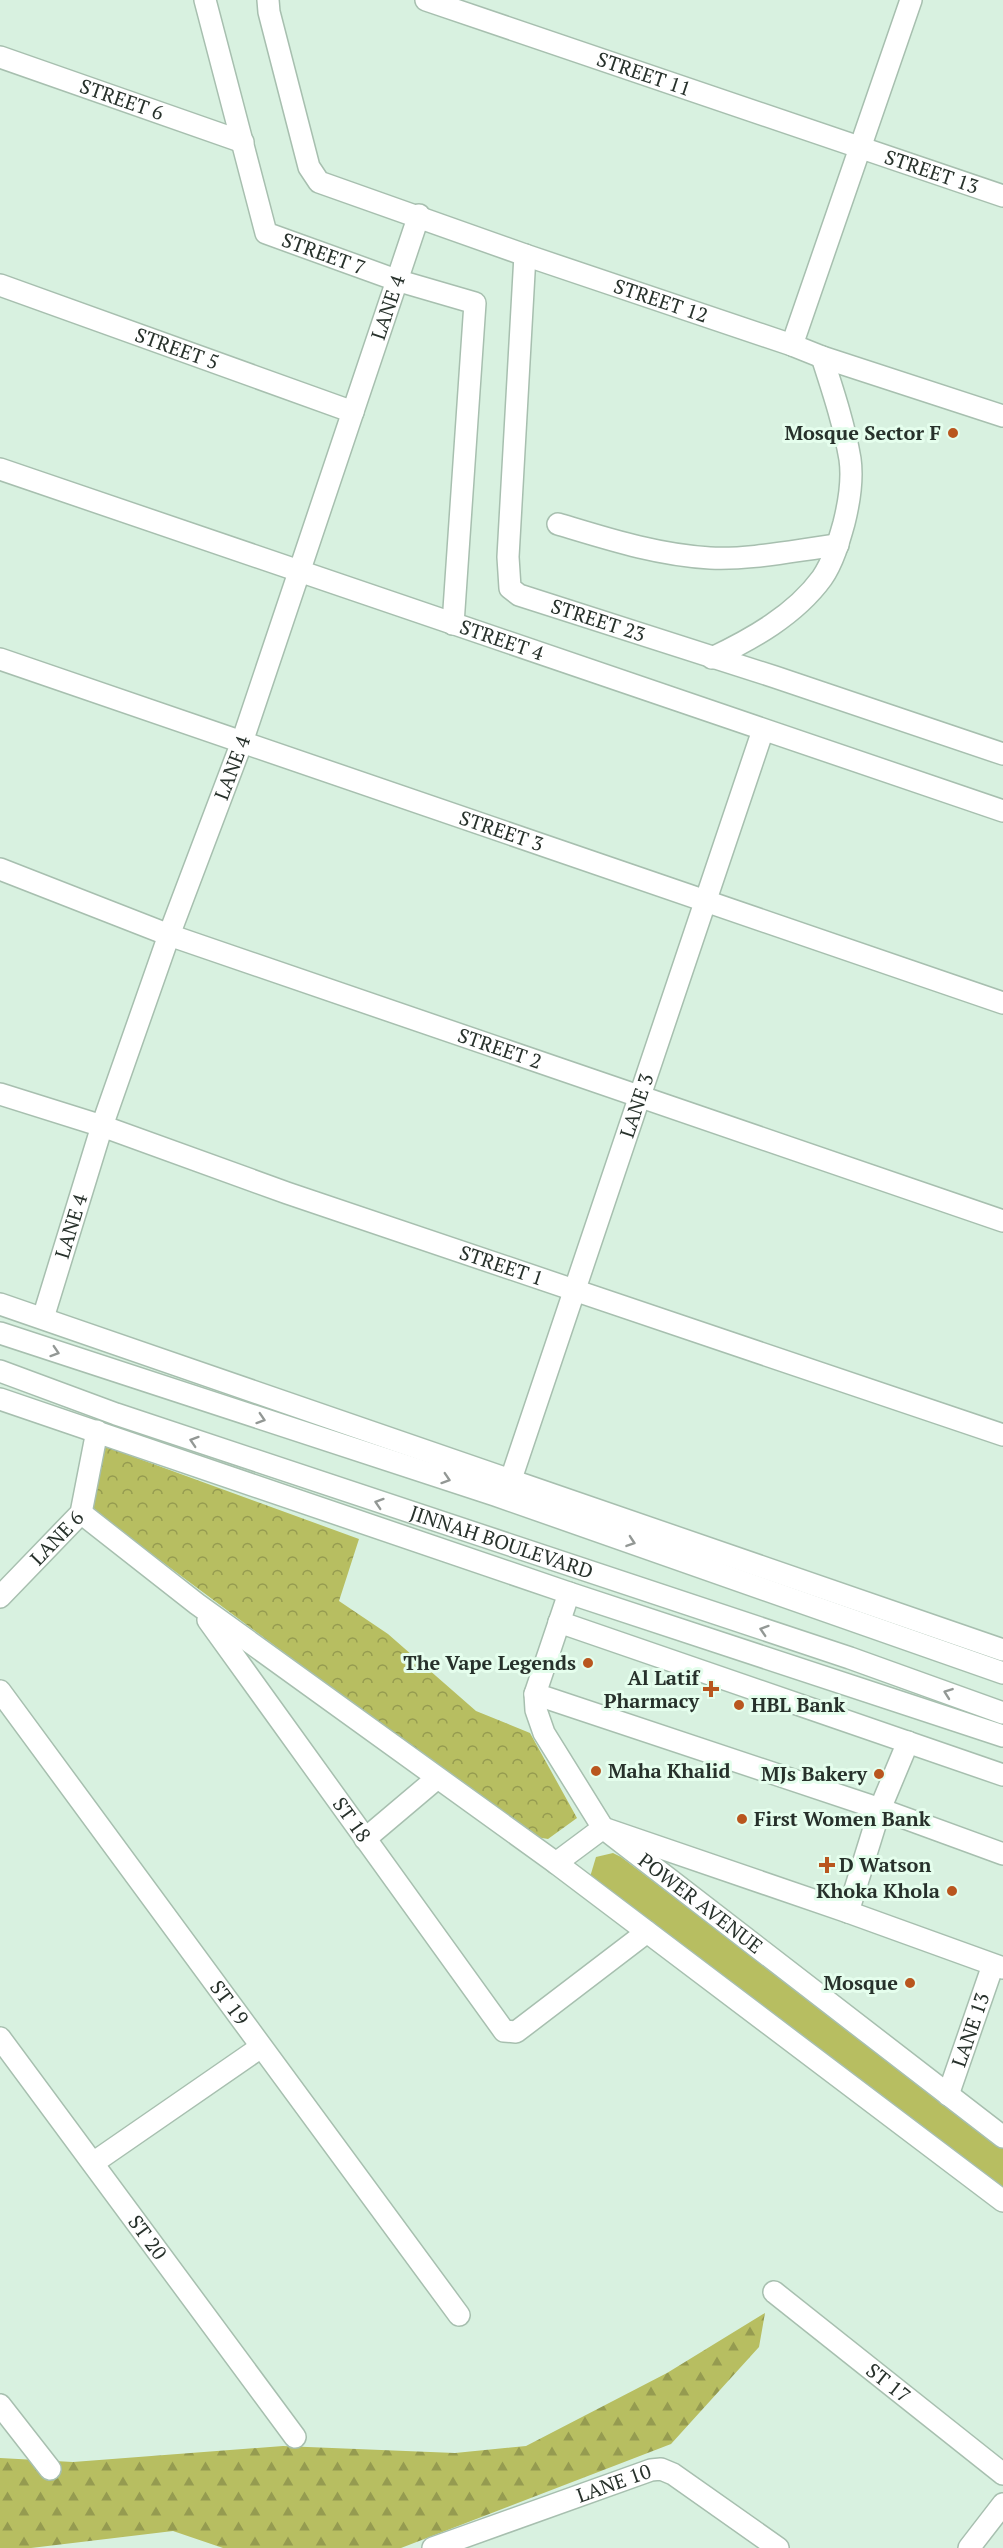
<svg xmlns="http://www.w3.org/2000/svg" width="1003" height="2548" viewBox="0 0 1003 2548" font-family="'PT Serif',serif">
<defs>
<pattern id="forest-firs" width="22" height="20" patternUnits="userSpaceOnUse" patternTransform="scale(1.5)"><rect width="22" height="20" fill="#b7be61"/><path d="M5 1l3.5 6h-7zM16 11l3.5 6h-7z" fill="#959b50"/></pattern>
<pattern id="park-crowns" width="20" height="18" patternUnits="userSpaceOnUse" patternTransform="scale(1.5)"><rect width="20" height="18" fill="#b7be61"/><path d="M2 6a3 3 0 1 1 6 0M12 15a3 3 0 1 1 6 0" fill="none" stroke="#959b50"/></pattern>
</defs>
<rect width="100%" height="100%" fill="#d8f1e0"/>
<path fill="#b7be61" d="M613,1853L621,1857L1003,2146V2194L590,1877L596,1857Z"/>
<path fill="url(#forest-firs)" d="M765,2313L759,2347L671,2444L401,2548H223L173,2531L31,2548H0V2458L73,2462L283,2446L455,2453L526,2446L667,2373Z"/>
<path fill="url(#park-crowns)" d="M104,1446L359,1539L339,1601L388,1634L476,1711L530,1733L577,1818L548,1839L530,1836L90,1508Z"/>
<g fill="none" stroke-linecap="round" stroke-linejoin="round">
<g stroke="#a7bfaf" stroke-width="24">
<g id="minor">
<path id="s1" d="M205,0L266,233L396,280L475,303L453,624"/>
<path id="s2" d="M268,0L269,12L309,167L319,182L525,255L792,345L822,357L1003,416"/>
<path id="s3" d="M426,0L1003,196"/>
<path id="s4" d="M0,57L243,142"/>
<path id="s5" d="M525,255L508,557L510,588L519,595L775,677L1003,754"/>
<path id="s6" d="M0,285L353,412"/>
<path d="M792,345L911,0"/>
<path id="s7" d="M0,469L1003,811"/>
<path d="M558,524C608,539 657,555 710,558C752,560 796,550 838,545"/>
<path d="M712,658C752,639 795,615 822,578C833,562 839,541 844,523C849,503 853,480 850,459C844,424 833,391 822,357"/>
<path id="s8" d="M0,659L1003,1003"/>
<path id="s9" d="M0,869L169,935L1003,1221"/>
<path id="s10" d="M0,1094L102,1126L287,1193L1003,1435"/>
<path d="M0,1304L1003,1650"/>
<path id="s11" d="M43,1318L102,1126L169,935L242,742L419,215"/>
<path d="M0,1333L495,1495L1003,1673"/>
<path id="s12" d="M0,1371L116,1414L850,1658L1003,1713"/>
<path d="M0,1399L569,1593L1003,1736"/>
<path id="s13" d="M511,1479L763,730"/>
<path d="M81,1513L197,1604L556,1863L1003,2201"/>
<path id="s14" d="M569,1593L535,1694L536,1710L544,1733L603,1828L1003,2137"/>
<path id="s15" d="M0,1597L81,1513L97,1431"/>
<path id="s16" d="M208,1620L504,2031L516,2032L647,1932"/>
<path d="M559,1622L1003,1775"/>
<path id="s17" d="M0,1691L459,2315"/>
<path d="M535,1694L880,1809L1003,1854"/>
<path d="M365,1839L436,1779"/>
<path d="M556,1863L603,1828L848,1912L1003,1968"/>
<path d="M848,1912L880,1809L908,1742"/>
<path id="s18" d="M0,2038L295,2437"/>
<path id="s19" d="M948,2095L993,1965"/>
<path d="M93,2163L261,2047"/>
<path id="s20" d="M774,2292L1003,2474"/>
<path d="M0,2405L50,2469"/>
<path id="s21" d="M433,2548L651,2470L661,2469L673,2474L778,2548"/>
<path d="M969,2548L1003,2504"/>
</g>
</g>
<use href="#minor" stroke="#fff" stroke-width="21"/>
</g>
<defs><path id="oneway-chevron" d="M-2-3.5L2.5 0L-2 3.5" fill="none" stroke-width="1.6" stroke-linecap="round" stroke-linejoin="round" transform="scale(1.5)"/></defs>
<g stroke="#939895">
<use href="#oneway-chevron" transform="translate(55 1352) rotate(18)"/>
<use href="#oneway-chevron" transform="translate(261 1419) rotate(18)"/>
<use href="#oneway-chevron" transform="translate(194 1441) rotate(-162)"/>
<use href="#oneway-chevron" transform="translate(446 1479) rotate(18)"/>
<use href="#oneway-chevron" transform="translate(379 1503) rotate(-162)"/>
<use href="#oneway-chevron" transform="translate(631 1542) rotate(19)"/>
<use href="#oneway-chevron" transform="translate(764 1630) rotate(-162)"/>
<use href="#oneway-chevron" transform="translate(948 1693) rotate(-160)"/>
</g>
<g fill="#b9561e" stroke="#e5feed" stroke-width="2">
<circle cx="953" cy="433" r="6"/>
<circle cx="588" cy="1663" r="6"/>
<path d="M708 1680h6v6h6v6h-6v6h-6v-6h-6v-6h6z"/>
<circle cx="739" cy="1705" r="6"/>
<circle cx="596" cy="1771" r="6"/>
<circle cx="879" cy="1774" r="6"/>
<circle cx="742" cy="1819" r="6"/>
<path d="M824 1856h6v6h6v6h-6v6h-6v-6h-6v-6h6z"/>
<circle cx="952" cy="1891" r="6"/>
<circle cx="910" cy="1983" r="6"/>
</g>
<g text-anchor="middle" stroke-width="6" stroke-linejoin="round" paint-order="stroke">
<g font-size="20" fill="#27312b" stroke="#e5feed">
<text dy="7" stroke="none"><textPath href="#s3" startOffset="230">STREET 11</textPath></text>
<text dy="7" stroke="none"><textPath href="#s4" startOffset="129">STREET 6</textPath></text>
<text dy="7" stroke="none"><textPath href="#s3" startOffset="534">STREET 13</textPath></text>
<text dy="7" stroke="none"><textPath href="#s1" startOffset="302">STREET 7</textPath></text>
<text dy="7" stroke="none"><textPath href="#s2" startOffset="552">STREET 12</textPath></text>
<text dy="7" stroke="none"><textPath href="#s11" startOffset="1068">LANE 4</textPath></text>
<text dy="7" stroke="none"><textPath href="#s6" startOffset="188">STREET 5</textPath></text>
<text dy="7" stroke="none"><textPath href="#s5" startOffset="428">STREET 23</textPath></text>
<text dy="7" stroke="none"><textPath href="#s7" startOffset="530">STREET 4</textPath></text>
<text dy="7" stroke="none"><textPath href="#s11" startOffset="582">LANE 4</textPath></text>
<text dy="7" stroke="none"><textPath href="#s8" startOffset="530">STREET 3</textPath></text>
<text dy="7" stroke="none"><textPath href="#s9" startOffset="531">STREET 2</textPath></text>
<text dy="7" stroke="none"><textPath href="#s13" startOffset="394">LANE 3</textPath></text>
<text dy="7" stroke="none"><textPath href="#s11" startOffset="96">LANE 4</textPath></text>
<text dy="7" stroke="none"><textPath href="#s10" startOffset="530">STREET 1</textPath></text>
<text dy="7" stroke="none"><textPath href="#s15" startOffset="82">LANE 6</textPath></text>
<text dy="7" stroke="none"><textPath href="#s12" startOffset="530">JINNAH BOULEVARD</textPath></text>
<text dy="7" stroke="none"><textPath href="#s16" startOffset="246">ST 18</textPath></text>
<text dy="7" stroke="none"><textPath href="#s14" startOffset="382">POWER AVENUE</textPath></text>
<text dy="7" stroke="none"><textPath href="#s17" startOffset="387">ST 19</textPath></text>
<text dy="7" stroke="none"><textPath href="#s19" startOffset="69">LANE 13</textPath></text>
<text dy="7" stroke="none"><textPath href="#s18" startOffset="248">ST 20</textPath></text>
<text dy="7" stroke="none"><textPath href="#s20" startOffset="146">ST 17</textPath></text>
<text dy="7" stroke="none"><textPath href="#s21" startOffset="192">LANE 10</textPath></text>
</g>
<g font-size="20" font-weight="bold" fill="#27312b" stroke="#e5feed" text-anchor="end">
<text x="941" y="440">Mosque Sector F</text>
<text x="576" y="1670">The Vape Legends</text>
<text x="699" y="1685">Al Latif<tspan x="699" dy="23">Pharmacy</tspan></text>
<text x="751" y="1712" text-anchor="start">HBL Bank</text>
<text x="608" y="1778" text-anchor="start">Maha Khalid</text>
<text x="867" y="1781">MJs Bakery</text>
<text x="754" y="1826" text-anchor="start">First Women Bank</text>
<text x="839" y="1872" text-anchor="start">D Watson</text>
<text x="940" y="1898">Khoka Khola</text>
<text x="898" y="1990">Mosque</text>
</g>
</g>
</svg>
